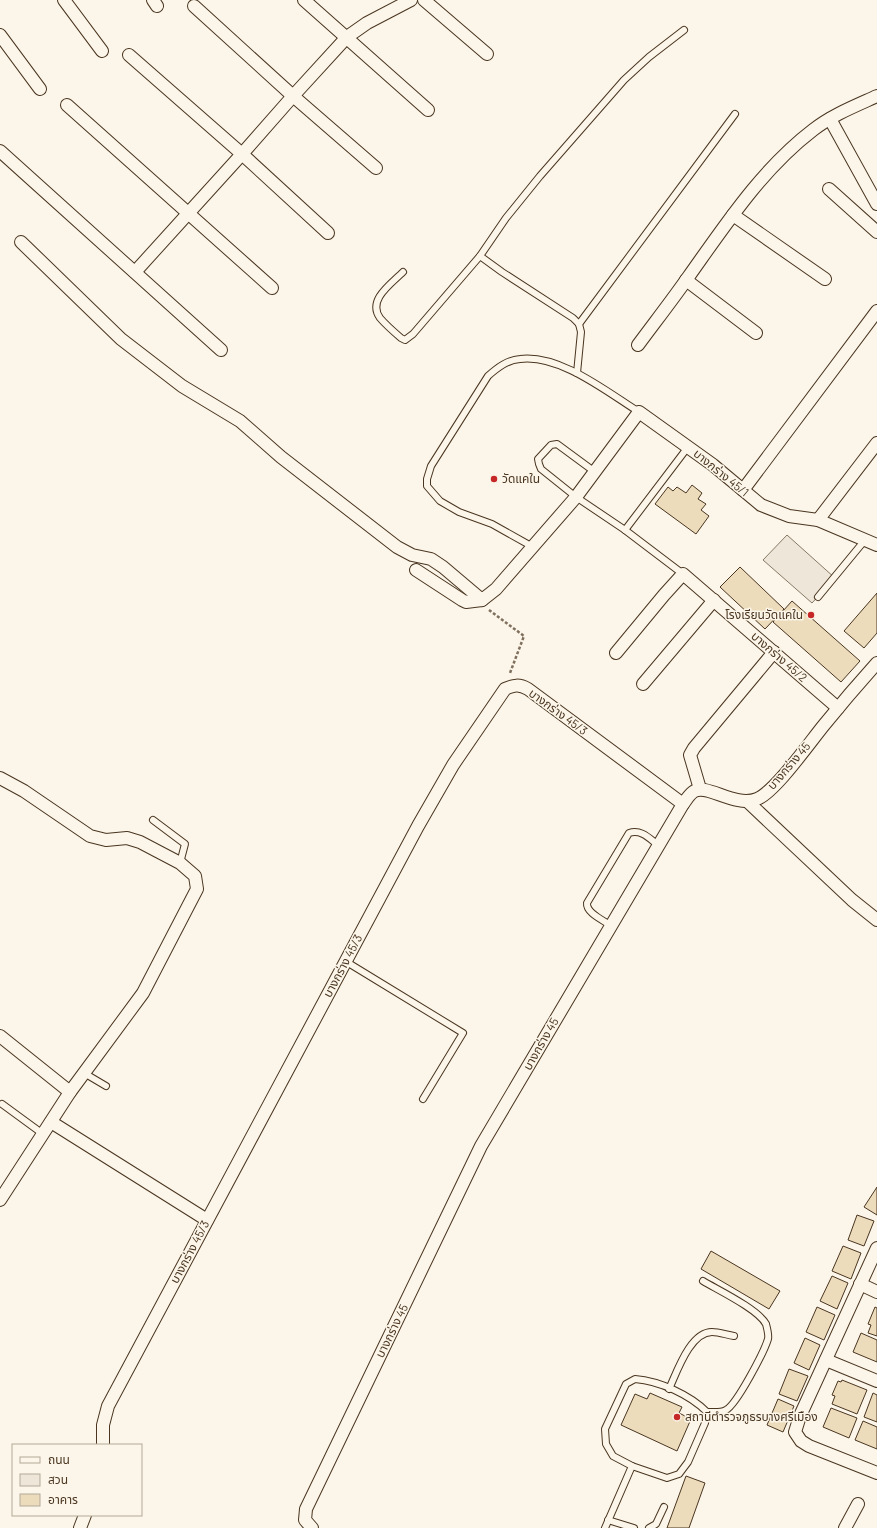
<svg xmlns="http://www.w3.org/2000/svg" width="877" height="1528" viewBox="0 0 877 1528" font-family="Barlow,'Noto Sans Thai',sans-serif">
<rect width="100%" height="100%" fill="#fbf6e9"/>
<path fill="#ede6d9" stroke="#887966" d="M787,535L835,578L812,603L763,560Z"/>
<g fill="#ecdcbc" stroke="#4a3520">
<path d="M692,485L702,493L698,499L706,504L701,510L709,516L696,534L655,504L668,487L673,491L677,487L686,493Z"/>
<path d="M740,567L784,609L765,629L720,587Z"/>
<path d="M877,593V633L864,648L844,631Z"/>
<path d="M792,601L860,661L841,682L773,622Z"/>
<path d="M877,1187V1215L864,1207Z"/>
<path d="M857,1215L874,1221L864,1246L848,1240Z"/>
<path d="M843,1246L861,1253L851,1279L832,1271Z"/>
<path d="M711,1251L780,1291L769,1309L701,1269Z"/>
<path d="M832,1276L848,1283L837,1309L820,1301Z"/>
<path d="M817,1307L835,1315L824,1340L806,1332Z"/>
<path d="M875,1307L877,1308V1336L868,1333L871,1325L868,1324Z"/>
<path d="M861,1333L877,1340V1362L853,1352Z"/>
<path d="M805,1338L820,1345L809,1370L794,1363Z"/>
<path d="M789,1369L808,1376L797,1401L779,1394Z"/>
<path d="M842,1380L867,1390L857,1414L832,1404L835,1396L832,1395L838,1381L841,1382Z"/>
<path d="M650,1393L682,1407L679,1413L691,1419L677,1451L621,1425L635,1394L647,1399Z"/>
<path d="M873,1393L877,1395V1422L864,1417Z"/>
<path d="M778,1399L794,1406L783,1432L767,1425Z"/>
<path d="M831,1408L857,1418L849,1438L823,1427Z"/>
<path d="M863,1421L877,1427V1449L855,1440Z"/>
<path d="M686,1476L705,1483L689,1528H667Z"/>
</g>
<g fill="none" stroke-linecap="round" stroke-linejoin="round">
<g stroke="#4a3520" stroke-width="8">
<g id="service">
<path d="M403,272C391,284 367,300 380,318C386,325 394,332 401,338L405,340L413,334L480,256"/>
<path d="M579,324L735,114"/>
<path d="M577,373L581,332L579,324L573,318L502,272L480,256L506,218L540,176L624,80L649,57L684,30"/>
<path d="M595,472L557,444L551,445L538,459L539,464L541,469L576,497L625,530L683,574"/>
<path d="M625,530L688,447"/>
<path d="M533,547L492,524L459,512L440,501L427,486V479L431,466L488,376C497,368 507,360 520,359C560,354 607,392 639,412"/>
<path d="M818,597L865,540"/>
<path d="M153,820L185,844L180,863"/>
<path d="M610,925C603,920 586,913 587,903L629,833C641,829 649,838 658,845"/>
<path d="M345,961L463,1033L423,1099"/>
<path d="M84,1073L106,1086"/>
<path d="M2,1104L43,1134"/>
<path d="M703,1281C718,1290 758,1309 766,1324C767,1328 769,1335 768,1339C764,1352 737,1404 726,1410C721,1413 713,1412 707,1412"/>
<path d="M635,1379C660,1381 690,1395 707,1412L705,1423L688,1462L679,1474L667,1478L632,1466L613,1456L606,1444L605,1429L626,1384Z"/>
<path d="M669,1389C677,1372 690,1332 712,1332C719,1332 727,1335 734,1336"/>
<path d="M608,1520L634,1528"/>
<path d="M605,1528L632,1466"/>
<path d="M649,1528L656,1524L664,1507"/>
</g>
</g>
<g stroke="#4a3520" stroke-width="14">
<g id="minor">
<path d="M64,0L102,51"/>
<path d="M153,0L157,6"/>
<path d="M304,0L428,110"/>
<path d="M424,0L487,54"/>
<path d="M194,6L293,96L376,168"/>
<path d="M0,35L40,89"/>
<path d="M129,55L242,154L328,233"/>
<path d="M67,105L272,288"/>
<path d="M830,119L877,204"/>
<path d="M0,151L221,350"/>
<path d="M829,189L877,232"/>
<path d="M733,215L825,279"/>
<path d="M21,242L121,339L182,386L240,421L281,457L397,547L412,555L431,559L443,567L482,600L496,589L576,497L639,412L713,465L761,505L789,516L818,520L877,545"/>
<path d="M135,272L242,154L293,96L347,37L367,23L411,0"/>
<path d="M686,280L756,333"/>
<path d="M638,345C655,322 673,299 689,276C726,224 762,169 813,130C832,115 855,106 877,96"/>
<path d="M743,490L877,311"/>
<path d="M818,520L877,443"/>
<path d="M416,570L462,600L466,602L482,600"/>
<path d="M616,653L664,595L683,574L838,708"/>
<path d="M643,684L714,600"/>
<path d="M0,778L24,791L90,836L106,840L127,838L140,842L180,863L195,876L197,889L143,993L70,1092L0,1200"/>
<path d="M700,789L690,755L694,748L774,652"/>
<path d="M748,802L852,900L877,920"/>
<path d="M0,1036L70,1092"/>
<path d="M51,1122L207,1220"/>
<path d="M877,1248L800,1416L795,1432L801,1441L809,1446L877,1473"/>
<path d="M860,1284L877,1292"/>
<path d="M826,1360L877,1381"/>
<path d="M103,1445V1425L108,1406L418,826L453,765L505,689C514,685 519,684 528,689L683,804"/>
<path d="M80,1528L85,1515"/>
<path d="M312,1528L305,1520L306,1509L481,1146L683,804C686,800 689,795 693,792C706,782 734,808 757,799C775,792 810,742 824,725C841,704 859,683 877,663"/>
<path d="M845,1528L858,1504"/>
</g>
</g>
<path stroke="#7f6f5c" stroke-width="2.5" stroke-dasharray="3 2" stroke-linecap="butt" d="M489,610L524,636L510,673"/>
<use href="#service" stroke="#fbf6e9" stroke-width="6"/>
<use href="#minor" stroke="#fbf6e9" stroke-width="12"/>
</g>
<g fill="#c62828" stroke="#fbf6e9" stroke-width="1.5">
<circle cx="494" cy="479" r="4"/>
<circle cx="811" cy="615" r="4"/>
<circle cx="677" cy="1417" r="4"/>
</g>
<g text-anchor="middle" stroke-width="3" stroke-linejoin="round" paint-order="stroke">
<g font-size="12" fill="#4a3520" stroke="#fbf6e9">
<text transform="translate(721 473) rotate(39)" y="4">บางกร่าง 45/1</text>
<text transform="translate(779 657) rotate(41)" y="4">บางกร่าง 45/2</text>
<text transform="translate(558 712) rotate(36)" y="4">บางกร่าง 45/3</text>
<text transform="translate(789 766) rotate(-49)" y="4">บางกร่าง 45</text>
<text transform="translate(343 966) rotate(-62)" y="4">บางกร่าง 45/3</text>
<text transform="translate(541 1044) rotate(-60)" y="4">บางกร่าง 45</text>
<text transform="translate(190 1252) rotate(-62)" y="4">บางกร่าง 45/3</text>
<text transform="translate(392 1331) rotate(-64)" y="4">บางกร่าง 45</text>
</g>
<g font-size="12" fill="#4a3520" stroke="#fbf6e9" text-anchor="start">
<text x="502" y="483">วัดแคใน</text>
<text x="803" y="619" text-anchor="end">โรงเรียนวัดแคใน</text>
<text x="685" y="1421">สถานีตำรวจภูธรบางศรีเมือง</text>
</g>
</g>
<rect x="12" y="1444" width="130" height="72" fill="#fbf6e9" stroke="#b4a999"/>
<rect x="20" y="1457" width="20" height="6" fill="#fbf6e9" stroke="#b4a999"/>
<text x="48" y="1464" font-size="12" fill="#4a3520">ถนน</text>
<rect x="20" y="1474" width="20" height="12" fill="#ede6d9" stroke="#b4a999"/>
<text x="48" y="1484" font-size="12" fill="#4a3520">สวน</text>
<rect x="20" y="1494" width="20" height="12" fill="#ecdcbc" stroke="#b4a999"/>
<text x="48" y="1504" font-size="12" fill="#4a3520">อาคาร</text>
</svg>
